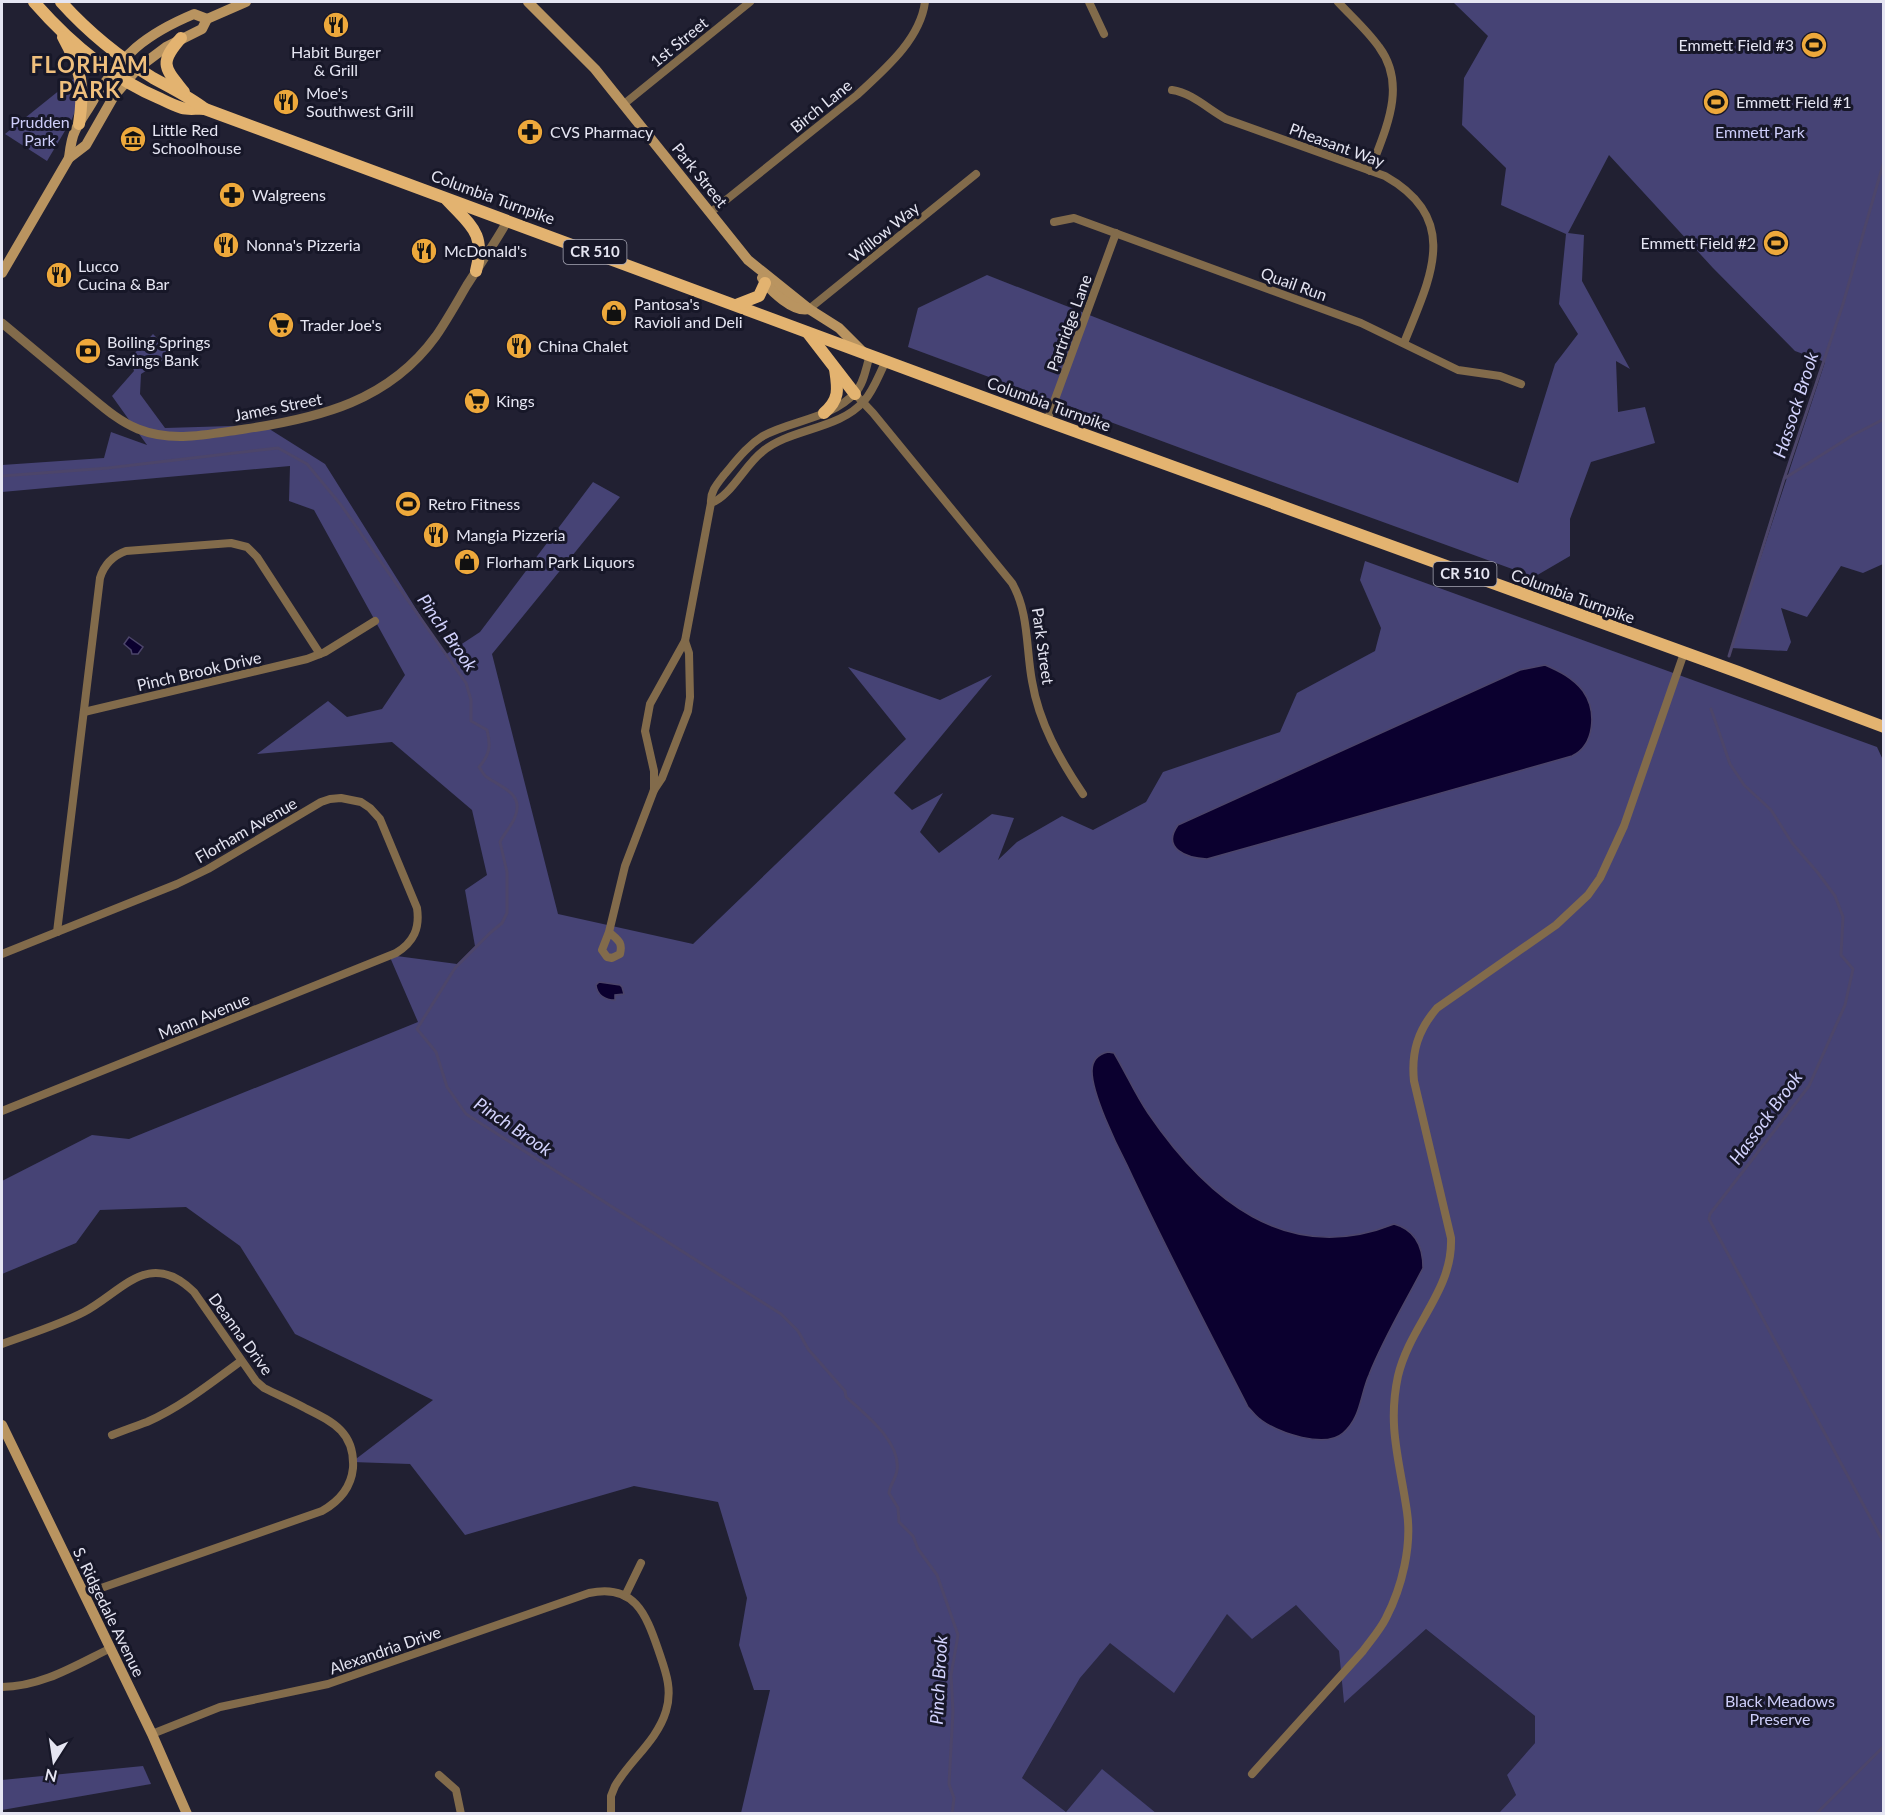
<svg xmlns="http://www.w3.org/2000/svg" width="1885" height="1815" viewBox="0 0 1885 1815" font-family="Lato,sans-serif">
<rect width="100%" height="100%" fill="#212032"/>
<path fill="#292740" d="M1296,1605L1339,1651L1344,1702L1426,1629L1535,1716V1743L1507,1775L1516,1795L1499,1813H1156L1102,1770L1066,1812L1022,1778L1080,1678L1110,1642L1227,1613Z"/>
<g fill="#464375">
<path d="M1453,2H1883V564L1863,573L1841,566L1807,617L1781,608L1791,642L1787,651L1731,648L1825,362L1795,351L1713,268L1609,155L1568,233L1584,235L1582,281L1630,369L1616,361L1618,412L1645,407L1655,443L1591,462L1570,519V556L1534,577L1229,466L908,347L918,308L987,275L1518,483L1555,364L1578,334L1559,304L1566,234L1501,205L1506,168L1462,125L1464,78L1488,36Z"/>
<path d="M76,77L77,106L72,119L47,161L5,134Z"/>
<path d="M153,334L173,354L141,374L140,394L165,428L263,425L325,464L445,655L480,632L593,482L620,497L492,654L558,914L693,944L906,739L848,667L940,700L992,675L894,793L912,810L943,793L920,832L939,853L992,814L1014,818L998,860L1017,842L1062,816L1093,830L1146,802L1163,772L1280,732L1297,693L1375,651L1381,628L1360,580L1365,561L1877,747L1883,760V1813H1499L1516,1795L1507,1775L1535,1743V1716L1426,1629L1344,1703L1339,1651L1296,1605L1252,1639L1227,1614L1174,1693L1110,1643L1080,1678L1022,1778L1066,1812L1102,1769L1156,1813H741L770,1690H754L739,1645L747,1598L718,1502L634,1486L465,1535L410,1464L352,1462L433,1400L295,1334L240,1246L186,1207L100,1210L76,1243L2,1274V1181L92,1135L129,1139L418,1022L389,955L457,964L475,946L465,890L487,875L472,810L392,742L257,754L328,701L347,717L382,709L405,675L314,510L289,501L290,466L2,492V465L104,458L111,432L147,445L112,396L134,371L130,358Z"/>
<path d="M143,1766L151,1784L2,1810V1780Z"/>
</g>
<g fill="#0b002f" stroke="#4c456a" stroke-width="1.5">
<path d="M129,637L143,647L138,654H132L131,650L124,644Z"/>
<path d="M1545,665C1559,671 1573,678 1583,691C1597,711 1595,745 1572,756L1207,859C1187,858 1161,849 1178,825L1520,670Z"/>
<path d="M599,982L620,985L622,987L624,994L615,995V1000C605,1000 597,995 596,985Z"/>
<path d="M1108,1052L1114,1053C1126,1073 1135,1094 1148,1113C1206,1198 1286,1267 1394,1224C1416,1230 1423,1247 1423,1268C1405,1303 1383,1339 1369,1375C1360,1395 1361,1418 1343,1433C1325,1449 1279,1433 1261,1420C1256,1417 1252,1411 1248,1407C1207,1327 1165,1247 1127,1165C1116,1144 1092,1094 1092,1071C1092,1060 1099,1054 1108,1052Z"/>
</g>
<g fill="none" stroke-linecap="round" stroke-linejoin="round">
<g stroke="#4c456a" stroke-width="3">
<path d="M2,476L108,468L278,448L307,464L341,505L466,683L471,700V721L487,730C491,746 490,754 479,767C482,771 484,776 488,778C503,788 524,794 515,817C512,825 504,834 500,842L507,872V913L502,923L490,933L455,968L417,1029L436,1052L447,1087L466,1114L781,1314L798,1331L808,1349L845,1391L846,1397C865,1414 901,1442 897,1470C896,1479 890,1484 889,1493L898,1508L899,1522L913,1536L918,1549L937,1575L958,1635L951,1675L953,1711L949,1784L954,1798L952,1814"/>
<path d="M1785,478L1853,435L1884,419"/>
<path d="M1729,656L1784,479L1843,304L1884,161"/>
<path d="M1711,709L1730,764L1744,785L1771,810L1792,843L1818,873L1835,896L1843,917L1841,955L1853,969L1845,1005L1809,1086L1710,1214L1709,1219L1884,1543"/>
<path d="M1816,1814L1884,1746"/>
</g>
<g stroke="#826b4b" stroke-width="8">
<path d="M1089,2L1104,34"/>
<path d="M1338,2C1351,16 1367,30 1379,47C1408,86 1385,130 1370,171"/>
<path d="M1172,90C1192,93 1208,109 1226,119L1385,176C1463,220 1429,280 1404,343"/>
<path d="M624,104L750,2"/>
<path d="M711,212L857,95C884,70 920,40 925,2"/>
<path d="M1054,222L1074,218L1361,323L1458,370L1500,376L1521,384"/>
<path d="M809,309L976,174"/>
<path d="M855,394L873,413L1012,583C1029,612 1026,649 1032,681C1039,723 1060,760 1083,794"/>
<path d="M1047,421L1116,233"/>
<path d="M711,503C730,497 745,465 762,452C790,428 839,430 864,401C874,390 879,374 886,361"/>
<path d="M84,712L307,659L325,652L375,621"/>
<path d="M654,790L662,778L688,711L690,697L689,653L685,641L711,503C710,492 717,484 724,475C736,461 747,446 763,436C792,420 831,419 855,393C864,384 866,367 870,355"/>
<path d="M57,932L100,578C104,565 112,556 126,551L231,543L247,547L257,557L320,654"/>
<path d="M609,932C618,940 623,942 620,954L612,958L607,957L602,950L609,932L625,866L654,790V771L645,731L650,704L685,641"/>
<path d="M2,954L177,884L208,869L321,802L330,799L341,798L361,802L370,808L380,819L417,908C420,928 414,942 396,953L2,1111"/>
<path d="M2,1344C29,1334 59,1325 84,1312C123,1291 149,1248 194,1292L256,1381L264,1388C278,1395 292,1401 305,1408C333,1422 355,1432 353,1468C351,1488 338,1502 322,1511L84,1594"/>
<path d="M112,1435C124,1430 136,1426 147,1422C181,1407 211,1383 241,1361"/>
<path d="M625,1596L641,1563"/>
<path d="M2,1687C41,1687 76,1665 111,1648"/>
<path d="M152,1734L220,1707L328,1684L589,1593C634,1583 646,1614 658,1649C665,1670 673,1688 666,1711C657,1741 630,1760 615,1786L611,1796V1814"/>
<path d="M1252,1774L1363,1651C1371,1640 1380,1630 1386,1618C1402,1587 1412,1546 1407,1512C1400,1462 1387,1427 1398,1376C1410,1325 1453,1291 1451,1238L1414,1081C1411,1052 1418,1030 1437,1008L1556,925L1588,895L1600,878L1624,826L1684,653"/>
<path d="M439,1775L456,1790L461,1814"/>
</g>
<path stroke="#826b4b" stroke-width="9" d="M2,323C30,346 58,370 86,393C102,406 118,421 138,429C173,443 209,434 245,429C320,418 389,401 436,336C447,320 457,302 467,285C481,263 495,243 508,220"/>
<g stroke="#b99460" stroke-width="10">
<path d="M528,2L595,69L748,260L809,309L839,328L863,352"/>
<path d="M69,158C70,150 71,139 75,131C80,120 88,110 94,99C121,55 146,34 194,14L207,19"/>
<path d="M2,273L69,158L86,145L114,96L138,68L166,47L202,29L207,19L246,2"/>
<path d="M762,278C770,291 794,313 809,309"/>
<path d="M2,1425L152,1734L187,1814"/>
</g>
<g stroke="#e3b370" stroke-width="12">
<path d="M34,2C69,42 111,78 161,99C167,102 175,106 182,108C189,110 198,108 205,109"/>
<path d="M61,2C89,33 117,56 153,78C171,88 188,96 205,109L1047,421L1738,672L1884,727"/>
<path d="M63,37C81,70 85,86 79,124"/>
<path d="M181,38C158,64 165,68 184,92"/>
<path d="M447,200C471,226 486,233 476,271"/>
<path d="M736,305L759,296L765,283"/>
<path d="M808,333L855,394"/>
<path d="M824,413C840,399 838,389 835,369"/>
</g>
</g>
<defs>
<g id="restaurant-disc" transform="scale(1.35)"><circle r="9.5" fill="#eda83b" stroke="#171728"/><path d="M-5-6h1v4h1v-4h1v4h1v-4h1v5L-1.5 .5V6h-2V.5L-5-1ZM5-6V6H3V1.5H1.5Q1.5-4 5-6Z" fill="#111"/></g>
<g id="stadium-disc" transform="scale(1.35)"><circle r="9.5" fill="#eda83b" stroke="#171728"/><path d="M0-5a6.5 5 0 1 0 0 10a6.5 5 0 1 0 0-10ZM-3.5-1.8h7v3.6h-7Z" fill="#111"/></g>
<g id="pharmacy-disc" transform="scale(1.35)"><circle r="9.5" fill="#eda83b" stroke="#171728"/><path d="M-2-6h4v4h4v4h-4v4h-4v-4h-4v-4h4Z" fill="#111"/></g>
<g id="museum-disc" transform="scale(1.35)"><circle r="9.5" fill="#eda83b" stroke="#171728"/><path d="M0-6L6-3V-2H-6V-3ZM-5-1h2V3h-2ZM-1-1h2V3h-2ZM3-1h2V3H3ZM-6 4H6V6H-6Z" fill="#111"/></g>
<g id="shop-disc" transform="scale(1.35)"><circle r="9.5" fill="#eda83b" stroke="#171728"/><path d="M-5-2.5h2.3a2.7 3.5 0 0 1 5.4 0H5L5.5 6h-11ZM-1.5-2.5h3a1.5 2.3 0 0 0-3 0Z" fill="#111"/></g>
<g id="supermarket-disc" transform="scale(1.35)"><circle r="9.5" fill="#eda83b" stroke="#171728"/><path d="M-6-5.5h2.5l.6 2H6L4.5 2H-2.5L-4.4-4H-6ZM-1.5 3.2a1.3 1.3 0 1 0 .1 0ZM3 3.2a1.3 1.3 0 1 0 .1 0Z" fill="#111"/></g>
<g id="bank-disc" transform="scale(1.35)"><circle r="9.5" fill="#eda83b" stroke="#171728"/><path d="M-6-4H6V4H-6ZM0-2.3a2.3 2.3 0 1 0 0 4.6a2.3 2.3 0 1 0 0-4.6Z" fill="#111"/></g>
</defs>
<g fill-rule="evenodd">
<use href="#restaurant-disc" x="336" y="25"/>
<use href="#stadium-disc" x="1814" y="45"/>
<use href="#restaurant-disc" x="286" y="102"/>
<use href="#stadium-disc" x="1716" y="102"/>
<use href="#pharmacy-disc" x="530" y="132"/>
<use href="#museum-disc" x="133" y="139"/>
<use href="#pharmacy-disc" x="232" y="195"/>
<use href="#stadium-disc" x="1776" y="243"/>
<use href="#restaurant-disc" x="226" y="245"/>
<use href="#restaurant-disc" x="424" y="251"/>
<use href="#restaurant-disc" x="59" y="275"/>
<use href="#shop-disc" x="614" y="313"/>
<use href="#supermarket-disc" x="281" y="325"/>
<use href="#restaurant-disc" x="519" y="346"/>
<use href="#bank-disc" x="88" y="351"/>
<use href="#supermarket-disc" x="477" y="401"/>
<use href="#stadium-disc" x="408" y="504"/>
<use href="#restaurant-disc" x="436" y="535"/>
<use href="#shop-disc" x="467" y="562"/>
</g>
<g text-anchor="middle" stroke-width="6" stroke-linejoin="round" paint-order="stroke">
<g fill="#171728" stroke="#a7a7b5" stroke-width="1.5">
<rect x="563.5" y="240" width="63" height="24" rx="4.5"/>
<rect x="1433.5" y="562" width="63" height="24" rx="4.5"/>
</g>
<g font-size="15" font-weight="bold" fill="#e5e5f2">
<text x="595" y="257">CR 510</text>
<text x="1465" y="579">CR 510</text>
</g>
<g font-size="16" fill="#e5e5f2" stroke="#171728">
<text transform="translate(679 42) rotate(-39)" y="6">1st Street</text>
<text transform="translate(821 106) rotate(-39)" y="6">Birch Lane</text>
<text transform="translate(1337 145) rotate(20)" y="6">Pheasant Way</text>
<text transform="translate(700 175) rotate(51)" y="6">Park Street</text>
<text transform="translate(493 197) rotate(20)" y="6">Columbia Turnpike</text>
<text transform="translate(884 232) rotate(-39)" y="6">Willow Way</text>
<text transform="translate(1294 284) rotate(20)" y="6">Quail Run</text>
<text transform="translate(1069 323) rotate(-70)" y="6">Partridge Lane</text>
<text transform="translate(1049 404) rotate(20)" y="6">Columbia Turnpike</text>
<text transform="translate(278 407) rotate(-11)" y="6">James Street</text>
<text transform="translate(1573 596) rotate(20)" y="6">Columbia Turnpike</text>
<text transform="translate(1043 646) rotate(82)" y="6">Park Street</text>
<text transform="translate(199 671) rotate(-13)" y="6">Pinch Brook Drive</text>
<text transform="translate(246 830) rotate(-30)" y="6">Florham Avenue</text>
<text transform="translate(204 1016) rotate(-22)" y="6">Mann Avenue</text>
<text transform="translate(241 1334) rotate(54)" y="6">Deanna Drive</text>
<text transform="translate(109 1612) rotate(64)" y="6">S. Ridgedale Avenue</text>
<text transform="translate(385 1650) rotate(-19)" y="6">Alexandria Drive</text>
</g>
<g font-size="16" fill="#e5e5f2" stroke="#171728" text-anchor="start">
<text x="1794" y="51" text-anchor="end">Emmett Field #3</text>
<text x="336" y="58" text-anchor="middle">Habit Burger<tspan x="336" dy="18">&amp; Grill</tspan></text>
<text x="306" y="99">Moe's<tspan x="306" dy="18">Southwest Grill</tspan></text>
<text x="1736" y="108">Emmett Field #1</text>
<text x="152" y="136">Little Red<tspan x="152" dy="18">Schoolhouse</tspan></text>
<text x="550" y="138">CVS Pharmacy</text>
<text x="252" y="201">Walgreens</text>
<text x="1756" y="249" text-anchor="end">Emmett Field #2</text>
<text x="246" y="251">Nonna's Pizzeria</text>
<text x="444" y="257">McDonald's</text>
<text x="78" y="272">Lucco<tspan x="78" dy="18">Cucina &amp; Bar</tspan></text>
<text x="634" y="310">Pantosa's<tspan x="634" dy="18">Ravioli and Deli</tspan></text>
<text x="300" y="331">Trader Joe's</text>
<text x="107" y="348">Boiling Springs<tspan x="107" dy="18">Savings Bank</tspan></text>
<text x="538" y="352">China Chalet</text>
<text x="496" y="407">Kings</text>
<text x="428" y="510">Retro Fitness</text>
<text x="456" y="541">Mangia Pizzeria</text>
<text x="486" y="568">Florham Park Liquors</text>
</g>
<g font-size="16" fill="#cdcdf9" stroke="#171728">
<text x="40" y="128">Prudden<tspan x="40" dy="18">Park</tspan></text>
<text x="1760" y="138">Emmett Park</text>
<text x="1780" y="1707">Black Meadows<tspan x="1780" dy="18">Preserve</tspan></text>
</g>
<g font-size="18" font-style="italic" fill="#d2d2fd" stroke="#171728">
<text transform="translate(1796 405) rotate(-72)" y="6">Hassock Brook</text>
<text transform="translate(447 633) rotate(55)" y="6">Pinch Brook</text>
<text transform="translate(1766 1118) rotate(-54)" y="6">Hassock Brook</text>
<text transform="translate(513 1127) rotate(34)" y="6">Pinch Brook</text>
<text transform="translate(939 1680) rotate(-87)" y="6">Pinch Brook</text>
</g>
<g font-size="22" font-weight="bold" letter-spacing="1.5" fill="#efbf7d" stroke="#171728">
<text x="90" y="73">FLORHAM<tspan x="90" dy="25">PARK</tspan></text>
</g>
</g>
<rect width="1885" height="1815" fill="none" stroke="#e5e5f2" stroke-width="6"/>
<g transform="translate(54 1761) rotate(192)" stroke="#171728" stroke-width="4.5" paint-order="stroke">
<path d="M0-4.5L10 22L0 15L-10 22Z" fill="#e5e5f2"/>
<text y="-9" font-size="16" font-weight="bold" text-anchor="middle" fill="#e5e5f2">N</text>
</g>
</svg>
